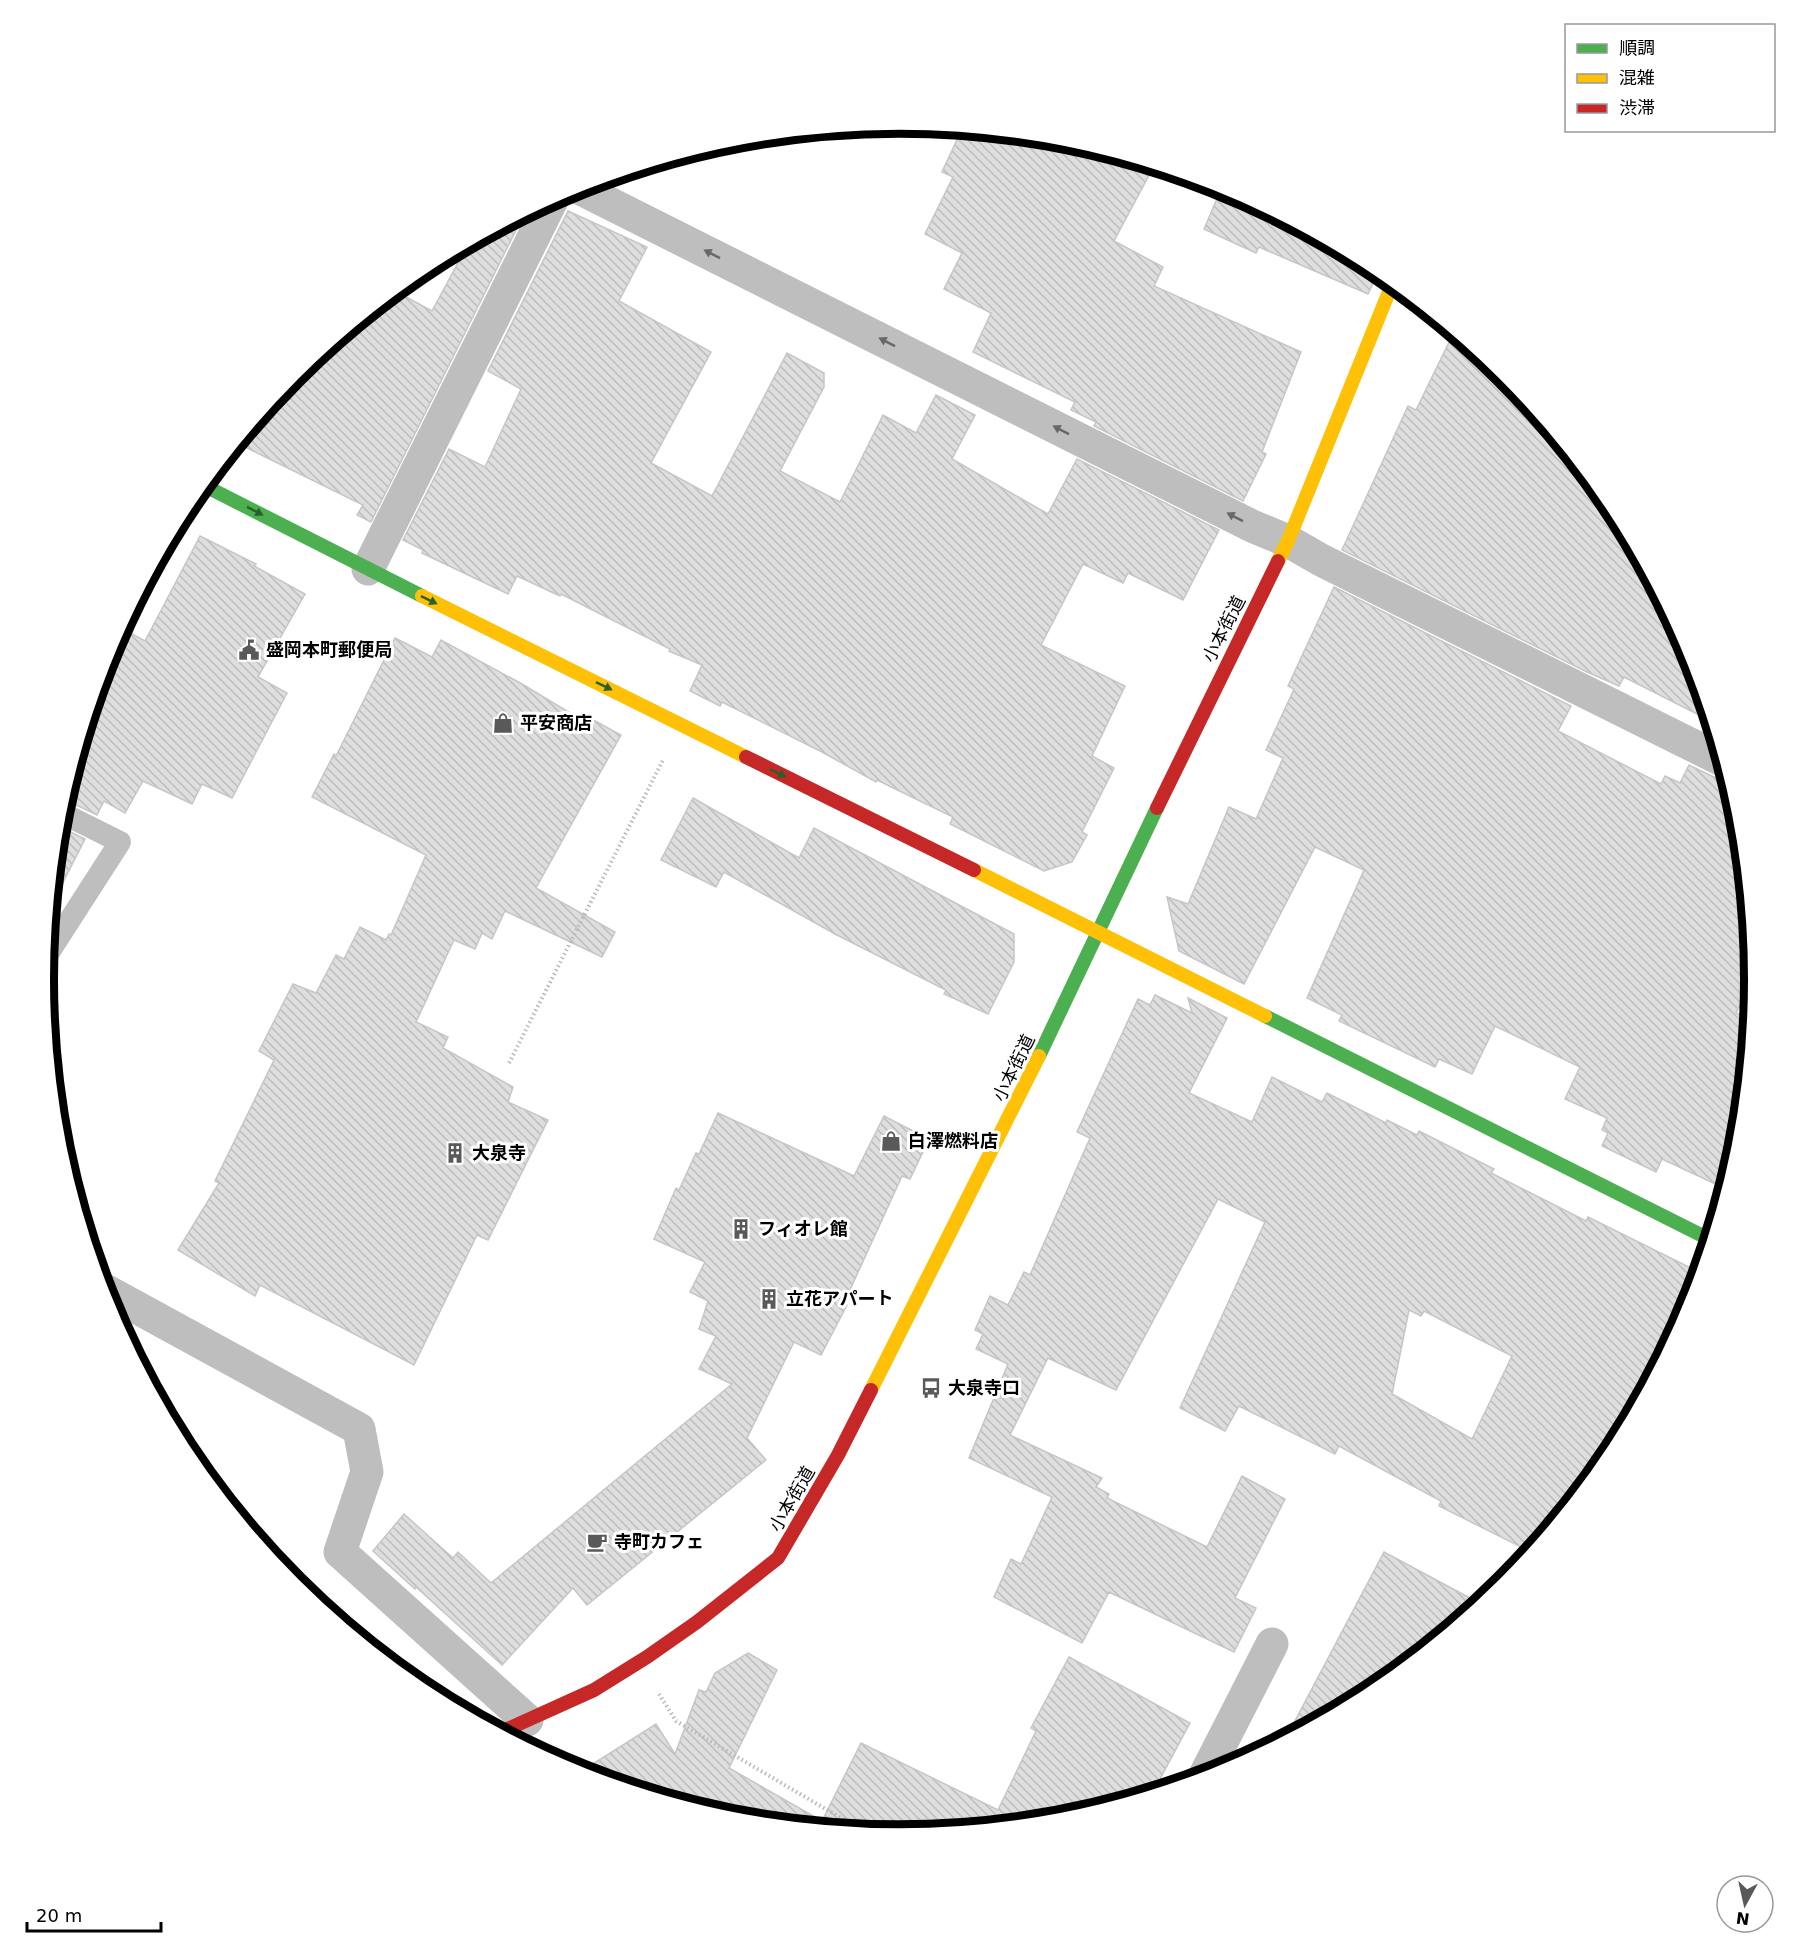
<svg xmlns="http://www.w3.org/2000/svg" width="1799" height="1958" viewBox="0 0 1799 1958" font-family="'DejaVu Sans','Noto Sans JP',sans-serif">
<defs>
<pattern id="building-back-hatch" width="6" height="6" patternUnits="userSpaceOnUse" patternTransform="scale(1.5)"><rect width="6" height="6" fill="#dedede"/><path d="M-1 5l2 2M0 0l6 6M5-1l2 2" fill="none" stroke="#bdbdbd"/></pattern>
</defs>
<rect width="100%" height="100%" fill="#fff"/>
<g fill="url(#building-back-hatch)" stroke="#c6c6c6" stroke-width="1.5" fill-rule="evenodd">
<path d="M962,129L1067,140L1154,166L1114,241L1163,267L1154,286L1301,352L1262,452L1266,454L1243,501L1094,426L1096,422L1071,410L1075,402L973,352L991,313L944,289L962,253L925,234L953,177L942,172Z"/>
<path d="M1222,187L1375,267L1379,270L1368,294L1259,247L1256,253L1204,229Z"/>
<path d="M568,211L647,247L619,301L711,352L651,463L712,496L787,353L824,373V387L780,471L840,502L883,415L916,433L936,395L975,415L952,459L1048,514L1077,459L1219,530L1183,600L1128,573L1123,583L1083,564L1041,645L1125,686L1092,756L1114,768L1082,832L1087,835L1072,862L1044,871L950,824L953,817L877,780L876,782L822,752L722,702L720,706L690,691L702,665L669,651L670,649L561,594L560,596L517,576L508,594L422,553L423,550L403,540L449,449L485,467L521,389L488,371Z"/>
<path d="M524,214L371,522L357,515L363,505L237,443L294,373L395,291L432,311L468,244Z"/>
<path d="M1454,332L1505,374L1611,504L1690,652L1716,736L1706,731L1711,721L1624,677L1619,686L1587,672L1342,550L1408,406L1416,410Z"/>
<path d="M200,536L256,564L254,566L305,594L258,677L287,693L232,798L202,784L192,804L143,781L125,813L104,801L97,815L64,799L109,651L121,628L145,641Z"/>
<path d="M1334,587L1571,706L1558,731L1661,784L1665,776L1680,783L1689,765L1716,778L1729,779L1739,812L1755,975L1736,1013L1751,1020L1750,1036L1738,1062L1747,1067L1739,1146L1726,1189L1662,1159L1656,1172L1602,1146L1608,1133L1602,1130L1607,1118L1565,1099L1580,1067L1495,1026L1472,1074L1439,1059L1435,1067L1339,1021L1342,1015L1307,998L1364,870L1315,847L1244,984L1179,951L1167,897L1188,904L1229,807L1256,819L1283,758L1266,750L1294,689L1288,686Z"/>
<path d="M395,638L432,657L441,640L522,684L585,722L588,717L621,735L536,888L615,932L602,957L505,911L492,939L482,933L475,949L454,940L416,1022L448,1037L443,1048L513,1087L508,1102L548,1120L488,1240L477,1235L414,1365L260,1285L255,1296L178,1250L219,1183L215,1181L274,1060L259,1051L293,984L316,993L336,955L344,959L360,927L386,940L389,934L391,935L426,855L312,797L334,754L336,756Z"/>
<path d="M693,798L799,858L814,828L1014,934V962L988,1014L944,994L946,990L835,934L724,872L716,887L661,860Z"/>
<path d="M59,826L85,839L51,906Z"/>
<path d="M1155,995L1192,1013L1188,998L1227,1018L1189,1093L1252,1122L1272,1077L1322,1102L1327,1093L1386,1123L1387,1120L1417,1135L1419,1131L1494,1169L1491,1173L1586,1221L1588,1217L1701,1273L1690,1307L1669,1346L1664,1343L1628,1412L1633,1414L1611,1455L1531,1552L1439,1506L1441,1501L1339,1446L1335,1454L1239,1406L1225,1431L1180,1408L1265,1222L1218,1199L1116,1390L1048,1358L1010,1435L1102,1478L1096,1487L1109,1494L1107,1498L1207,1547L1242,1476L1285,1499L1235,1598L1256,1608L1234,1652L1109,1592L1082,1643L994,1597L1011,1559L1021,1564L1052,1497L969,1458L1008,1364L976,1349L983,1334L975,1330L990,1296L1008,1305L1024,1272L1030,1275L1090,1138L1077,1132L1138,999L1150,1005ZM1409,1310L1421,1316L1424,1311L1512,1356L1472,1439L1392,1394Z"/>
<path d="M718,1113L854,1176L884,1116L929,1139L910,1179L902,1176L844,1303L847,1305L821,1355L794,1342L747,1438L766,1460L587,1605L573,1588L502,1665L416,1587L415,1589L373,1551L404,1514L453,1558L458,1552L491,1583L732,1384L699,1369L716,1336L699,1329L708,1301L690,1292L705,1262L654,1239L676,1188L679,1190L696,1153L699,1154Z"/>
<path d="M1384,1552L1481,1604L1416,1657L1405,1652L1392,1677L1375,1691L1286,1738Z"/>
<path d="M748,1653L777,1670L729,1768L822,1821L861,1743L998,1810L1036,1731L1031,1728L1069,1657L1190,1723L1153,1792L1066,1819L899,1835L732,1818L580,1772L656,1724L675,1754L699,1690L706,1692L715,1673Z"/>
</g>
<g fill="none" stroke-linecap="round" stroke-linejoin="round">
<g stroke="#b9b9b9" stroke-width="4" stroke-dasharray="1.5 3" stroke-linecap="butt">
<path d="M509,1063L663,760"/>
<path d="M659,1694L676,1721L863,1831"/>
</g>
<path stroke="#bebebe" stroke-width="22" d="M46,957L120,842L60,812"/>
<g stroke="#bebebe" stroke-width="33">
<path d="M577,187L1252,526L1288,541L1321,560L1724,761"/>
<path d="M368,569L553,198"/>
<path d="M103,1289L359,1429L367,1472L340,1552L527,1720"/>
<path d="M1204,1777L1272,1644"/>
</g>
<g stroke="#4caf50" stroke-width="14">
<path d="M203,485L422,596"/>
<path d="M1265,1016L1711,1240"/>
<path d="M1039,1056L1157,808"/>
</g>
<g stroke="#ffc107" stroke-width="14">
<path d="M1278,561L1288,541L1393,282"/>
<path d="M422,596L746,757"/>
<path d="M974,870L1265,1016"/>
<path d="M871,1390L1039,1056"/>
</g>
<g stroke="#c62828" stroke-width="14">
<path d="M746,757L974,870"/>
<path d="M1157,808L1278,561"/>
<path d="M501,1732L594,1690L647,1657L697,1622L778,1558L838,1455L871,1390"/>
</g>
</g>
<defs><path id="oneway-solid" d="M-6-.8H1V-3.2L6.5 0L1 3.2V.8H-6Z" transform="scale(1.5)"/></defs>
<g fill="#686868">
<use href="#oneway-solid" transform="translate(712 254) rotate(-153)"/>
<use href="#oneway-solid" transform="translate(887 342) rotate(-153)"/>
<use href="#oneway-solid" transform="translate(1061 430) rotate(-153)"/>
<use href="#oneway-solid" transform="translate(1235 517) rotate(-153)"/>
</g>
<g fill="#2a602c">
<use href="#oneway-solid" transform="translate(255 511) rotate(27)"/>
<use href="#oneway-solid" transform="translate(429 600) rotate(26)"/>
<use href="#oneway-solid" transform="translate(604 686) rotate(26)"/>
<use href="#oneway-solid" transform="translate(778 773) rotate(26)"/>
</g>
<defs>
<g id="civic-bare" transform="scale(1.62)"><path d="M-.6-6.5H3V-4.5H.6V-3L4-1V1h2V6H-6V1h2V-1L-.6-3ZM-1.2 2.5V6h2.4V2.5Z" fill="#595959" stroke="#fff" stroke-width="2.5" paint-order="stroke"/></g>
<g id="shop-bare" transform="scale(1.62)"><path d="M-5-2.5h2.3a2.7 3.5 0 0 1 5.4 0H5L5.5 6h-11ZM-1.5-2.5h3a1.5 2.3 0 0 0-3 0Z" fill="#595959" stroke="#fff" stroke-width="2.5" paint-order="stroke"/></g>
<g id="building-bare" transform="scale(1.62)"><path d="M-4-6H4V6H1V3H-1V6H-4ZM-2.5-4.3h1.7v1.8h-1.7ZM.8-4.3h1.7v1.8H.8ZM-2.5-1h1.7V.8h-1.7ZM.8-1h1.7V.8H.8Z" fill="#595959" stroke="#fff" stroke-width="2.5" paint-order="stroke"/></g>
<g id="bus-bare" transform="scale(1.62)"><path d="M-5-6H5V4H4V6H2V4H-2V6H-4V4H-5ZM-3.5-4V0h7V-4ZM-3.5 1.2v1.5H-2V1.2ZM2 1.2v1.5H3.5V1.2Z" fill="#595959" stroke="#fff" stroke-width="2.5" paint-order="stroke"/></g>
<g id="cafe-bare" transform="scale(1.62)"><path d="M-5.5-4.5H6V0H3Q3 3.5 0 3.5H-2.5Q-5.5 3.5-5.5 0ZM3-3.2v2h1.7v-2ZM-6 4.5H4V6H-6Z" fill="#595959" stroke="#fff" stroke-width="2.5" paint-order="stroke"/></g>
</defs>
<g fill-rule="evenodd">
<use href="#civic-bare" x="249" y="650"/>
<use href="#shop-bare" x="503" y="723"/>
<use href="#shop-bare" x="891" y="1141"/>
<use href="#building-bare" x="455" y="1153"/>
<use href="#building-bare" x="741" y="1229"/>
<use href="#building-bare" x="769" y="1299"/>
<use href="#bus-bare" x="931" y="1388"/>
<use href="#cafe-bare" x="597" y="1542"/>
</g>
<g text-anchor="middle" stroke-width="6" stroke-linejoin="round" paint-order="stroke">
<g font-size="18" fill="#000" stroke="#fff">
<text transform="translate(1224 629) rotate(-63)" y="6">小本街道</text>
<text transform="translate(1014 1068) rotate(-64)" y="6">小本街道</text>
<text transform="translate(792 1499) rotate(-60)" y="6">小本街道</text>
</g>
<g font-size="18" font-weight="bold" fill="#000" stroke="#fff" text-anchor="start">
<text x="266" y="656">盛岡本町郵便局</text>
<text x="520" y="729">平安商店</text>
<text x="908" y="1147">白澤燃料店</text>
<text x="472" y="1159">大泉寺</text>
<text x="758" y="1235">フィオレ館</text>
<text x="786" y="1305">立花アパート</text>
<text x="948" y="1394">大泉寺口</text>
<text x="614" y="1548">寺町カフェ</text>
</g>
</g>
<path d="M0 0H1799V1958H0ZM54 979a845 845 0 1 1 1690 0a845 845 0 1 1-1690 0Z" fill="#fff" fill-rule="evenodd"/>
<path fill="none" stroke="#000" stroke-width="8" d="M54 979a845 845 0 1 1 1690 0a845 845 0 1 1-1690 0Z"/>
<rect x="1565" y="24" width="210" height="108" fill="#ffffff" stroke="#999999" stroke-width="1.5"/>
<rect x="1577" y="44" width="30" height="9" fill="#4caf50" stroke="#999999" stroke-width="1.5"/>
<text x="1619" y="54" font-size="18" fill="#000000">順調</text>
<rect x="1577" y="74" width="30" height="9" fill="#ffc107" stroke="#999999" stroke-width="1.5"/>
<text x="1619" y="84" font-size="18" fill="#000000">混雑</text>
<rect x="1577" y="104" width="30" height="9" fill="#c62828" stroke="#999999" stroke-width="1.5"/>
<text x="1619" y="114" font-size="18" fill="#000000">渋滞</text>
<g transform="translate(1745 1904) rotate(188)"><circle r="28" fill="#ffffff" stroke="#999999" stroke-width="1.5"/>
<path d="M0-4.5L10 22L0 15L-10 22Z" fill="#595959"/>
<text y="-9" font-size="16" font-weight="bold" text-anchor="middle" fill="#000000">N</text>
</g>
<path d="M27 1922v9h134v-9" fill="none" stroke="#000000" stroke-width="3"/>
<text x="36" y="1922" font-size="18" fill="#000000" stroke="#ffffff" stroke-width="4.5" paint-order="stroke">20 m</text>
</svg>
